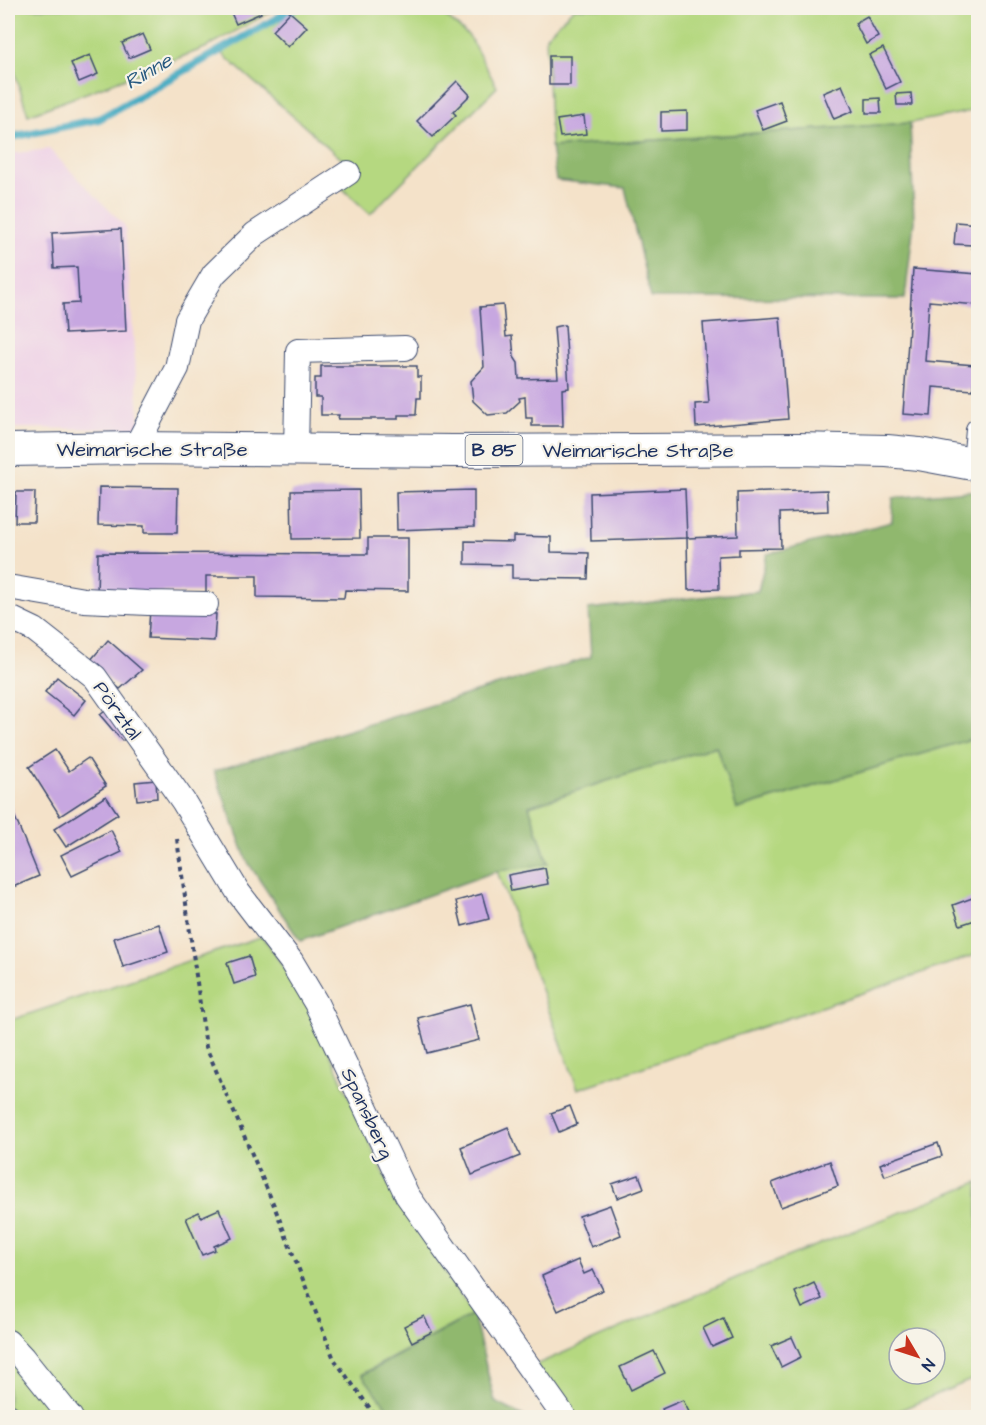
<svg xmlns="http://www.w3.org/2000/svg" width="986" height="1425" viewBox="0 0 986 1425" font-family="'Architects Daughter',sans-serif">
<rect width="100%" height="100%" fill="#f7f3e8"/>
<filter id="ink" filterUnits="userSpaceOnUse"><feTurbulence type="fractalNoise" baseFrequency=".0167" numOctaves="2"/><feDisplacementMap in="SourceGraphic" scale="12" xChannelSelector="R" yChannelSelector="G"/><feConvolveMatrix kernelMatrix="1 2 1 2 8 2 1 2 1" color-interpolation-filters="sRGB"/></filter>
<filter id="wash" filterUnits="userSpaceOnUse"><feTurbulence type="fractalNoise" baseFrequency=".008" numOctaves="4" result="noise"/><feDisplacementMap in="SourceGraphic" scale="24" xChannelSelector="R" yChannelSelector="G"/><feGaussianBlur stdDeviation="1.35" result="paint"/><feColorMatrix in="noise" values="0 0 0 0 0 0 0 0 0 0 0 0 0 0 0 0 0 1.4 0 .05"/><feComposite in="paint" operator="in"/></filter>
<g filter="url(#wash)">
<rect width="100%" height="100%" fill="#f4e2c9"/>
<path fill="#eed0e7" d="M49,149L125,226L140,429L8,428V154Z"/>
<g fill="#b5d880" stroke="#68846f" stroke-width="1.5" fill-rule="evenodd">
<path d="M8,8H278L205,48L28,115L8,51Z"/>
<path d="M300,8H436L469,36L497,87L370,214L331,178L345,162L220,52Z"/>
<path d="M574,8H978V110L910,123L551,147L546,36Z"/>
<path d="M978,737V954L578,1089L497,871L548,863L529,806L716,746L738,809Z"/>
<path d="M263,936L308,1005L391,1190L473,1314L362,1374L395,1417H8V1021Z"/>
<path d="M978,1182V1377L884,1417H572L535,1365L759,1268ZM899,1338H935V1374H899Z"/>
</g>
<g fill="#90b86e" stroke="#567466" stroke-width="1.5">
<path d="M910,123L914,221L905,299L651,298L625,188L556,180L551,147Z"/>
<path d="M978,490V737L737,809L716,746L529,806L548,864L497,871L300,941L247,861L214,771L591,657L588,609L758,591L767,554L892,522L893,498Z"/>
<path d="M473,1314L495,1402L525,1417H395L362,1375Z"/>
</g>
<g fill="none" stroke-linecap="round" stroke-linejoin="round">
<path stroke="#41a9c1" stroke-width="8" d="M8,135L12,137L99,119L295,8"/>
</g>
<g id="blocks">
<g fill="#c7a7e0">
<path d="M229,8H264L260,10L261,13L236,24Z"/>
<path d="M290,12L307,27L288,47L272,31Z"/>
<path d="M867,16L878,37L866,44L855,23Z"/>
<path d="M143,34L150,49L129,58L122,43Z"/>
<path d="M883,48L900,82L886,89L869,55Z"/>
<path d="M90,55L98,74L79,82L71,63Z"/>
<rect x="549" y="56" width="21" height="29"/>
<path d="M457,81L470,95L453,112L456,115L433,137L417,121Z"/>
<path d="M842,85L853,111L834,119L823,93Z"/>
<path d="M911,93L912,105H897L896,94Z"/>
<path d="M880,98L881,113H866V99Z"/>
<path d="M780,101L787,121L763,130L755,110Z"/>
<path d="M687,111V130L661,131V112Z"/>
<path d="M584,116L586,134L560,137L557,120Z"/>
<path d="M8,154H10L13,227H8Z"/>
<path d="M956,222L978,224V249L972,248V245L954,244Z"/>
<path d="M121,229L126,331L65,334L63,304L79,303L77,267L54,268L52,233Z"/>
<path d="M913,269L978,274V305L929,301L925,361L975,365L973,390L933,387L931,416L903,414Z"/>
<path d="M503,305L506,337L512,336L514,357L518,363L519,379L558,378L554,327L565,325L569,388L562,389L563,426H532V418H526L525,397L519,398L520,401L507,413L488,415L473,401L471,381L484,367L480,307Z"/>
<path d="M780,317L788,419L696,427L695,404L709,403L703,323Z"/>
<path d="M321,366H417V377H421V398H417L416,415H398V419H338L339,415H321V397H315V378H321Z"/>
<path d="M99,487L178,488L177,533H144V526L98,525Z"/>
<path d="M685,489L687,538L591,541L590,493Z"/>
<path d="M359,490L360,538L292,539L291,491Z"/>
<path d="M474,490V527L397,530L396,492Z"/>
<path d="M827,490L828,511L780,513L781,548L739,549V555L718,556L719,589L688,590L687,538L738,536L737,493Z"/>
<path d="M16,492H35L34,522H15Z"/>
<path d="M513,536L551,537V552L589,553L588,579L512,578V565L465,564V541L513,542Z"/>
<path d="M368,538H408V591L345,590L344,598L257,597V576H206V592H162L97,596L98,553L368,554Z"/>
<path d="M150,610L216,614L214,641L148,638Z"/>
<path d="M108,640L142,670L120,689L89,662Z"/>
<path d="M57,677L86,700L74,715L45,692Z"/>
<path d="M109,708L131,734L122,741L100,715Z"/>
<path d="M55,750L69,771L88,758L106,786L60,816L29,767Z"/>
<path d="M156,780L157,798L137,800L135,782Z"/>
<path d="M106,796L118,814L66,847L54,829Z"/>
<path d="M10,805L39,876L8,889V806Z"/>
<path d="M111,830L122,852L72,876L61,855Z"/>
<path d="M545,868L548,884L511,891L508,875Z"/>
<path d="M482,894L489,919L462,926L456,901Z"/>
<path d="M975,897L978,907V919L960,925L953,905Z"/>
<path d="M159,924L168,952L123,967L114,938Z"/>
<path d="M249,956L255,977L234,984L227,963Z"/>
<path d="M470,1004L479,1040L427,1053L418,1018Z"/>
<path d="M570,1106L577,1124L559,1132L551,1113Z"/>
<path d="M508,1127L520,1156L472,1175L461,1147Z"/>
<path d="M938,1143L942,1156L885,1176L880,1164Z"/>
<path d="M830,1161L838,1186L781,1207L772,1183Z"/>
<path d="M639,1175L644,1188L617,1198L612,1184Z"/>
<path d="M610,1205L621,1235L591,1247L579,1216Z"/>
<path d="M219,1209L232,1238L214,1246L215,1250L202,1255L186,1218L199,1212L201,1217Z"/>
<path d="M578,1260L584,1274L593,1270L603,1290L558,1311L542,1276Z"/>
<path d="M814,1283L822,1299L802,1308L795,1292Z"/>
<path d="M424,1316L432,1332L412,1342L404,1326Z"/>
<path d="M723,1318L732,1338L712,1347L703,1328Z"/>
<path d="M792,1337L801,1357L781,1367L771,1346Z"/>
<path d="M654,1351L665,1373L631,1390L620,1367Z"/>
<path d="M683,1400L690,1414L682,1418H666L662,1409Z"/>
</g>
</g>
</g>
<g filter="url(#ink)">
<use href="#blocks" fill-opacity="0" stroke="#3c4a6e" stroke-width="1.5"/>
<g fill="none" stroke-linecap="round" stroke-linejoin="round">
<g stroke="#3c4a6e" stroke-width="26">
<g id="minor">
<path d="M135,448L177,368L187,320L214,274L255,234L348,173"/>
<path d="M296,450L298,351L405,348"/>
<path d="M975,463L978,430"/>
<path d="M8,587L84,600L148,603L206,604"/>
<path d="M8,617L35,630L95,677L183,801L238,892L291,961L316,1003L407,1195L565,1418"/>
<path d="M8,1342L23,1358L71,1418"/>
<path d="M8,1416V1418"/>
</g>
</g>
<g stroke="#3c4a6e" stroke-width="34">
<path id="major" d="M8,450L135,448L453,451L798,449L887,451L919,454L978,465"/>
</g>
<path stroke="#3c4a6e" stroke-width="4" stroke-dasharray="4.5 4.5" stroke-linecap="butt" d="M177,839L206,1047L273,1203L334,1359L377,1418"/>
<use href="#minor" stroke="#fff" stroke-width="24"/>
<use href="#major" stroke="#fff" stroke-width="32"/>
</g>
</g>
<g text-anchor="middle" stroke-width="4.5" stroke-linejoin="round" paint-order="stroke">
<rect fill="#f7f3e8" stroke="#5d6a87" stroke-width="1.5" x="465.5" y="435" width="57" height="30" rx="4.5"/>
<g font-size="18" font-weight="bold" fill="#1b2f5e">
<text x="494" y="456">B 85</text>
</g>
<g font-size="20" fill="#1b2f5e" stroke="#f7f3e8">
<text x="152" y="456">Weimarische Straße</text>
<text x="638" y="457">Weimarische Straße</text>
<text transform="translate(118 710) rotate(54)" y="7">Pörztal</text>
<text transform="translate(368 1113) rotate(65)" y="7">Spansberg</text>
</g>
<g font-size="21" font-style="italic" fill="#285a81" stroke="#f7f3e8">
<text transform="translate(148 71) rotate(-30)" y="7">Rinne</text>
</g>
</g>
<rect width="986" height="1425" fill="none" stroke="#f7f3e8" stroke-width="30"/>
<g transform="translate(917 1356) rotate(129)"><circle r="28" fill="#f7f3e8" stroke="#9fa5b1" stroke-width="1.5"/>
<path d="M0-4.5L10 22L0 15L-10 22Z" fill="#c8321e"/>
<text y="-9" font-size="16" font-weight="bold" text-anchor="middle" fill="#1b2f5e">N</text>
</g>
</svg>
